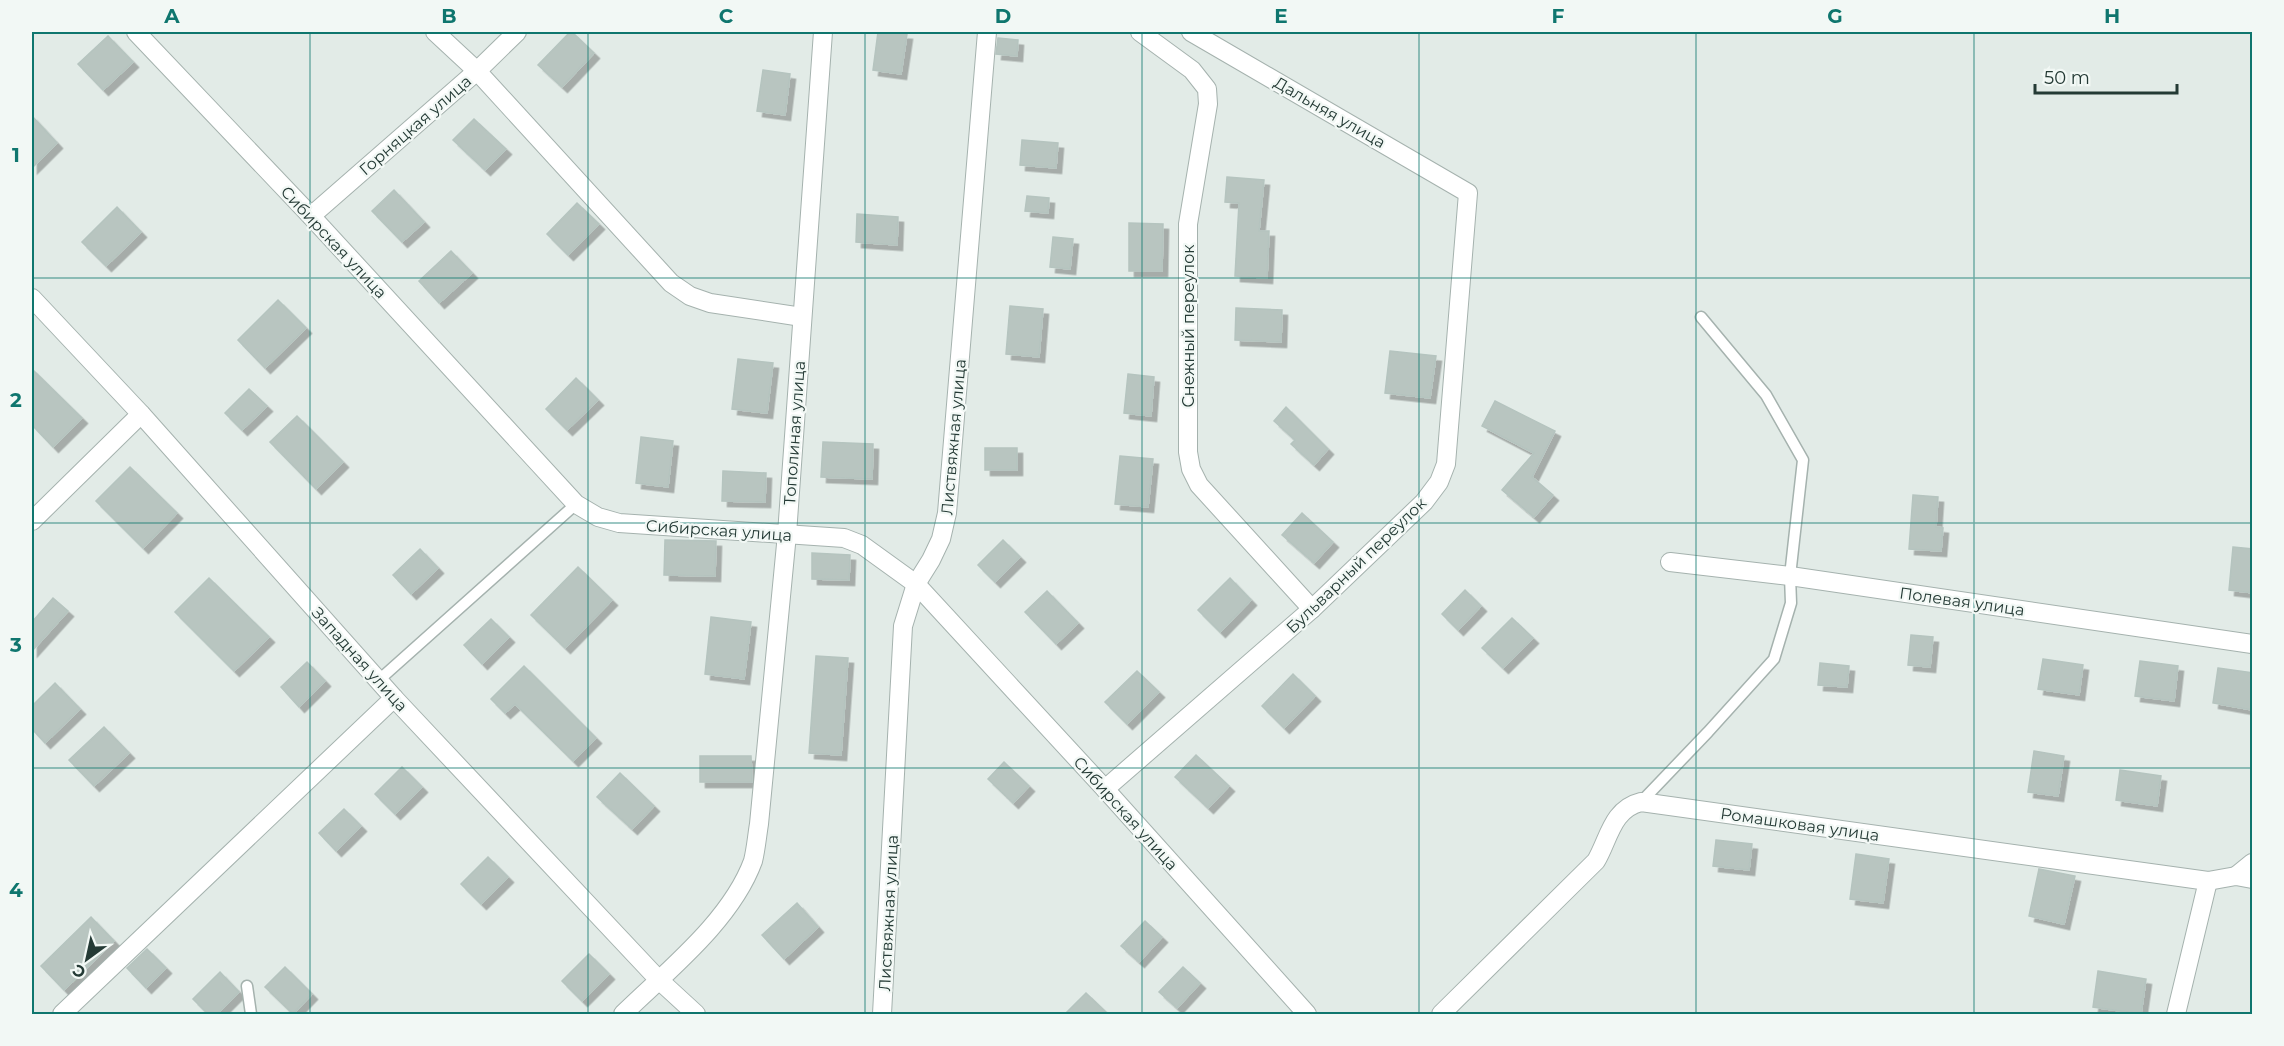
<svg xmlns="http://www.w3.org/2000/svg" width="2284" height="1046" viewBox="0 0 2284 1046" font-family="Montserrat,sans-serif">
<defs>
<filter id="shadow"><feDropShadow dx="5.5" dy="5.5" stdDeviation="0" flood-color="#0004"/></filter>
</defs>
<rect width="100%" height="100%" fill="#e2ebe7"/>
<g fill="#b8c5c0" stroke="#b5c4bf" stroke-width="1.5" filter="url(#shadow)">
<path d="M570,32H572L594,53L562,87L538,65Z"/>
<path d="M878,32L907,34L901,74L873,70Z"/>
<path d="M108,36L133,62L103,90L78,64Z"/>
<path d="M998,38L1018,40L1017,56L996,54Z"/>
<path d="M763,70L790,74L785,115L757,111Z"/>
<path d="M32,116L57,143L32,168Z"/>
<path d="M474,119L506,149L485,170L453,140Z"/>
<path d="M1022,140L1058,143L1056,168L1020,165Z"/>
<path d="M1227,177L1264,180L1259,231H1269L1267,278L1235,276L1239,203L1225,202Z"/>
<path d="M394,190L424,222L402,242L372,211Z"/>
<path d="M1027,196L1049,198L1048,213L1025,211Z"/>
<path d="M577,203L599,224L568,255L547,234Z"/>
<path d="M117,207L141,232L106,266L82,242Z"/>
<path d="M857,214L898,217L897,245L856,242Z"/>
<path d="M1129,223L1163,224L1162,271H1129Z"/>
<path d="M1053,237L1073,239L1070,269L1050,267Z"/>
<path d="M451,251L472,273L439,303L419,281Z"/>
<path d="M278,300L306,328L265,368L238,340Z"/>
<path d="M1010,306L1043,309L1039,357L1006,354Z"/>
<path d="M1236,308L1282,310L1281,342L1235,340Z"/>
<path d="M1390,351L1436,356L1430,398L1385,393Z"/>
<path d="M738,359L773,363L767,413L732,409Z"/>
<path d="M32,369L82,418L53,447L32,425Z"/>
<path d="M1128,374L1154,377L1151,416L1124,413Z"/>
<path d="M576,378L598,400L567,430L546,409Z"/>
<path d="M249,389L267,406L242,430L225,413Z"/>
<path d="M1495,401L1555,431L1532,477L1553,495L1534,517L1502,490L1534,453L1482,426Z"/>
<path d="M1286,407L1328,449L1314,465L1291,444L1295,440L1274,421Z"/>
<path d="M297,416L343,462L316,489L270,442Z"/>
<path d="M641,437L673,441L668,487L636,483Z"/>
<path d="M823,442L873,444L872,479L821,477Z"/>
<rect x="985" y="448" width="32" height="22"/>
<path d="M1120,456L1153,459L1148,507L1115,504Z"/>
<path d="M130,467L177,513L143,548L96,501Z"/>
<path d="M723,471L766,473L765,502L722,501Z"/>
<path d="M1913,495L1938,497L1936,527L1943,528L1941,551L1909,549Z"/>
<path d="M1302,513L1333,542L1314,563L1282,535Z"/>
<path d="M665,540L716,541L715,576L664,575Z"/>
<path d="M1003,540L1020,557L995,582L978,565Z"/>
<path d="M2233,547L2253,549V593L2229,590Z"/>
<path d="M420,549L438,568L411,594L393,575Z"/>
<path d="M812,553L850,555L849,580L812,579Z"/>
<path d="M578,567L612,600L565,648L531,615Z"/>
<path d="M209,578L269,637L234,671L175,612Z"/>
<path d="M1230,578L1251,600L1220,632L1198,610Z"/>
<path d="M1465,590L1481,606L1458,630L1442,614Z"/>
<path d="M1047,591L1078,623L1056,644L1025,612Z"/>
<path d="M53,598L68,611L32,651V622Z"/>
<path d="M711,617L751,622L744,679L705,674Z"/>
<path d="M1512,618L1533,638L1503,668L1482,648Z"/>
<path d="M491,619L509,637L482,664L464,645Z"/>
<path d="M1911,635L1933,637L1930,667L1908,665Z"/>
<path d="M816,656L848,658L841,755L809,753Z"/>
<path d="M2043,659L2083,665L2079,695L2038,689Z"/>
<path d="M2140,661L2178,666L2174,701L2135,696Z"/>
<path d="M307,662L325,681L299,707L281,687Z"/>
<path d="M1820,663L1849,666L1847,687L1818,685Z"/>
<path d="M524,666L596,738L573,761L515,704L505,713L491,699Z"/>
<path d="M2218,668L2253,673V710L2213,703Z"/>
<path d="M1137,671L1159,692L1127,724L1105,702Z"/>
<path d="M1293,674L1315,696L1284,728L1262,706Z"/>
<path d="M55,683L80,709L45,743L32,729V706Z"/>
<path d="M104,727L129,753L94,786L69,760Z"/>
<path d="M2034,751L2064,756L2058,796L2028,792Z"/>
<path d="M1196,755L1229,786L1208,808L1175,777Z"/>
<path d="M700,756H751L752,782H700Z"/>
<path d="M1004,762L1029,786L1013,803L988,779Z"/>
<path d="M402,767L422,787L395,814L375,794Z"/>
<path d="M2120,770L2161,776L2157,806L2116,800Z"/>
<path d="M620,773L654,806L632,829L597,797Z"/>
<path d="M344,809L361,826L336,851L319,833Z"/>
<path d="M1716,840L1752,844L1749,870L1713,866Z"/>
<path d="M1856,854L1889,859L1883,903L1850,899Z"/>
<path d="M488,857L508,877L481,904L461,884Z"/>
<path d="M2039,869L2075,876L2064,924L2029,916Z"/>
<path d="M797,903L818,927L784,959L762,935Z"/>
<path d="M91,917L114,941L64,990L41,966Z"/>
<path d="M1145,921L1162,937L1139,962L1121,946Z"/>
<path d="M147,949L166,968L146,988L127,968Z"/>
<path d="M589,954L609,974L582,1001L562,981Z"/>
<path d="M285,967L312,994L293,1014L265,987Z"/>
<path d="M1183,967L1200,983L1177,1008L1159,992Z"/>
<path d="M2098,971L2146,979L2141,1014L2093,1007Z"/>
<path d="M220,972L239,992L217,1014H208L193,999Z"/>
<path d="M1086,993L1108,1014H1065Z"/>
</g>
<g fill="none" stroke-linecap="round" stroke-linejoin="round">
<g stroke="#a5b2ae" stroke-width="13">
<g id="lane">
<path d="M379,680L576,504"/>
<path d="M1641,802L1708,732L1774,659L1791,603L1790,576L1803,460L1766,395L1701,317"/>
<path d="M247,986L251,1014"/>
</g>
</g>
<g stroke="#a5b2ae" stroke-width="20">
<g id="street">
<path d="M136,32L311,216L576,504L598,517L619,523L844,538L862,545L916,584L1105,789L1307,1014"/>
<path d="M435,32L477,71L671,283L690,296L710,303L802,317"/>
<path d="M1140,32L1192,70L1207,89L1208,104L1188,224V452L1191,469L1199,485L1312,609"/>
<path d="M311,216L477,71L517,32"/>
<path d="M32,298L141,414L394,698L659,980L696,1014"/>
<path d="M32,521L141,414"/>
<path d="M1670,562L1790,576L2252,644"/>
<path d="M1105,789L1312,609L1424,502L1439,482L1446,464L1468,193L1191,32"/>
<path d="M2236,876L2252,863"/>
<path d="M62,1014L394,698"/>
<path d="M623,1014C667,971 731,921 753,861C756,849 757,836 759,824L787,534L823,32"/>
<path d="M882,1014L903,626L916,584L931,560L941,539L947,513L987,32"/>
<path d="M1441,1014L1596,861C1609,839 1612,809 1641,802L2208,881L2236,876L2252,879"/>
<path d="M2176,1014L2208,881"/>
</g>
</g>
<use href="#lane" stroke="#fff" stroke-width="10"/>
<use href="#street" stroke="#fff" stroke-width="18"/>
</g>
<path fill="none" stroke="#0f766e" stroke-width="1.5" stroke-opacity="0.55" d="M310,32V1014M588,32V1014M865,32V1014M1142,32V1014M1419,32V1014M1696,32V1014M1974,32V1014M32,278H2252M32,523H2252M32,768H2252"/>
<g text-anchor="middle" stroke-width="4.5" stroke-linejoin="round" paint-order="stroke">
<g font-size="16" fill="#243a35" stroke="#f2f8f5">
<text transform="translate(1330 112) rotate(30)" y="6">Дальняя улица</text>
<text transform="translate(415 125) rotate(-41)" y="6">Горняцкая улица</text>
<text transform="translate(334 242) rotate(47)" y="6">Сибирская улица</text>
<text transform="translate(1188 326) rotate(-90)" y="6">Снежный переулок</text>
<text transform="translate(794 433) rotate(-86)" y="6">Тополиная улица</text>
<text transform="translate(953 437) rotate(-85)" y="6">Листвяжная улица</text>
<text transform="translate(719 530) rotate(4)" y="6">Сибирская улица</text>
<text transform="translate(1356 565) rotate(-44)" y="6">Бульварный переулок</text>
<text transform="translate(1962 601) rotate(8)" y="6">Полевая улица</text>
<text transform="translate(360 659) rotate(48)" y="6">Западная улица</text>
<text transform="translate(1126 813) rotate(48)" y="6">Сибирская улица</text>
<text transform="translate(1800 824) rotate(8)" y="6">Ромашковая улица</text>
<text transform="translate(888 913) rotate(-87)" y="6">Листвяжная улица</text>
</g>
</g>
<rect width="2284" height="1046" fill="none" stroke="#f2f8f5" stroke-width="66"/>
<g transform="translate(87 959) rotate(213)" stroke="#f2f8f5" stroke-width="4.5" paint-order="stroke">
<path d="M0-4.5L10 22L0 15L-10 22Z" fill="#243a35"/>
<text y="-9" font-size="16" font-weight="bold" text-anchor="middle" fill="#243a35">С</text>
</g>
<path d="M2035 84v9h142v-9" fill="none" stroke="#243a35" stroke-width="3"/>
<text x="2044" y="84" font-size="18" fill="#243a35" stroke="#f2f8f5" stroke-width="4.5" paint-order="stroke">50 m</text>
<rect x="33" y="33" width="2218" height="980" fill="none" stroke="#0f766e" stroke-width="2"/>
<g font-size="20" text-anchor="middle" font-weight="bold" fill="#0f766e">
<text x="172" y="23">A</text>
<text x="449" y="23">B</text>
<text x="726" y="23">C</text>
<text x="1003" y="23">D</text>
<text x="1281" y="23">E</text>
<text x="1558" y="23">F</text>
<text x="1835" y="23">G</text>
<text x="2112" y="23">H</text>
<text x="16" y="162">1</text>
<text x="16" y="407">2</text>
<text x="16" y="652">3</text>
<text x="16" y="897">4</text>
</g>
</svg>
